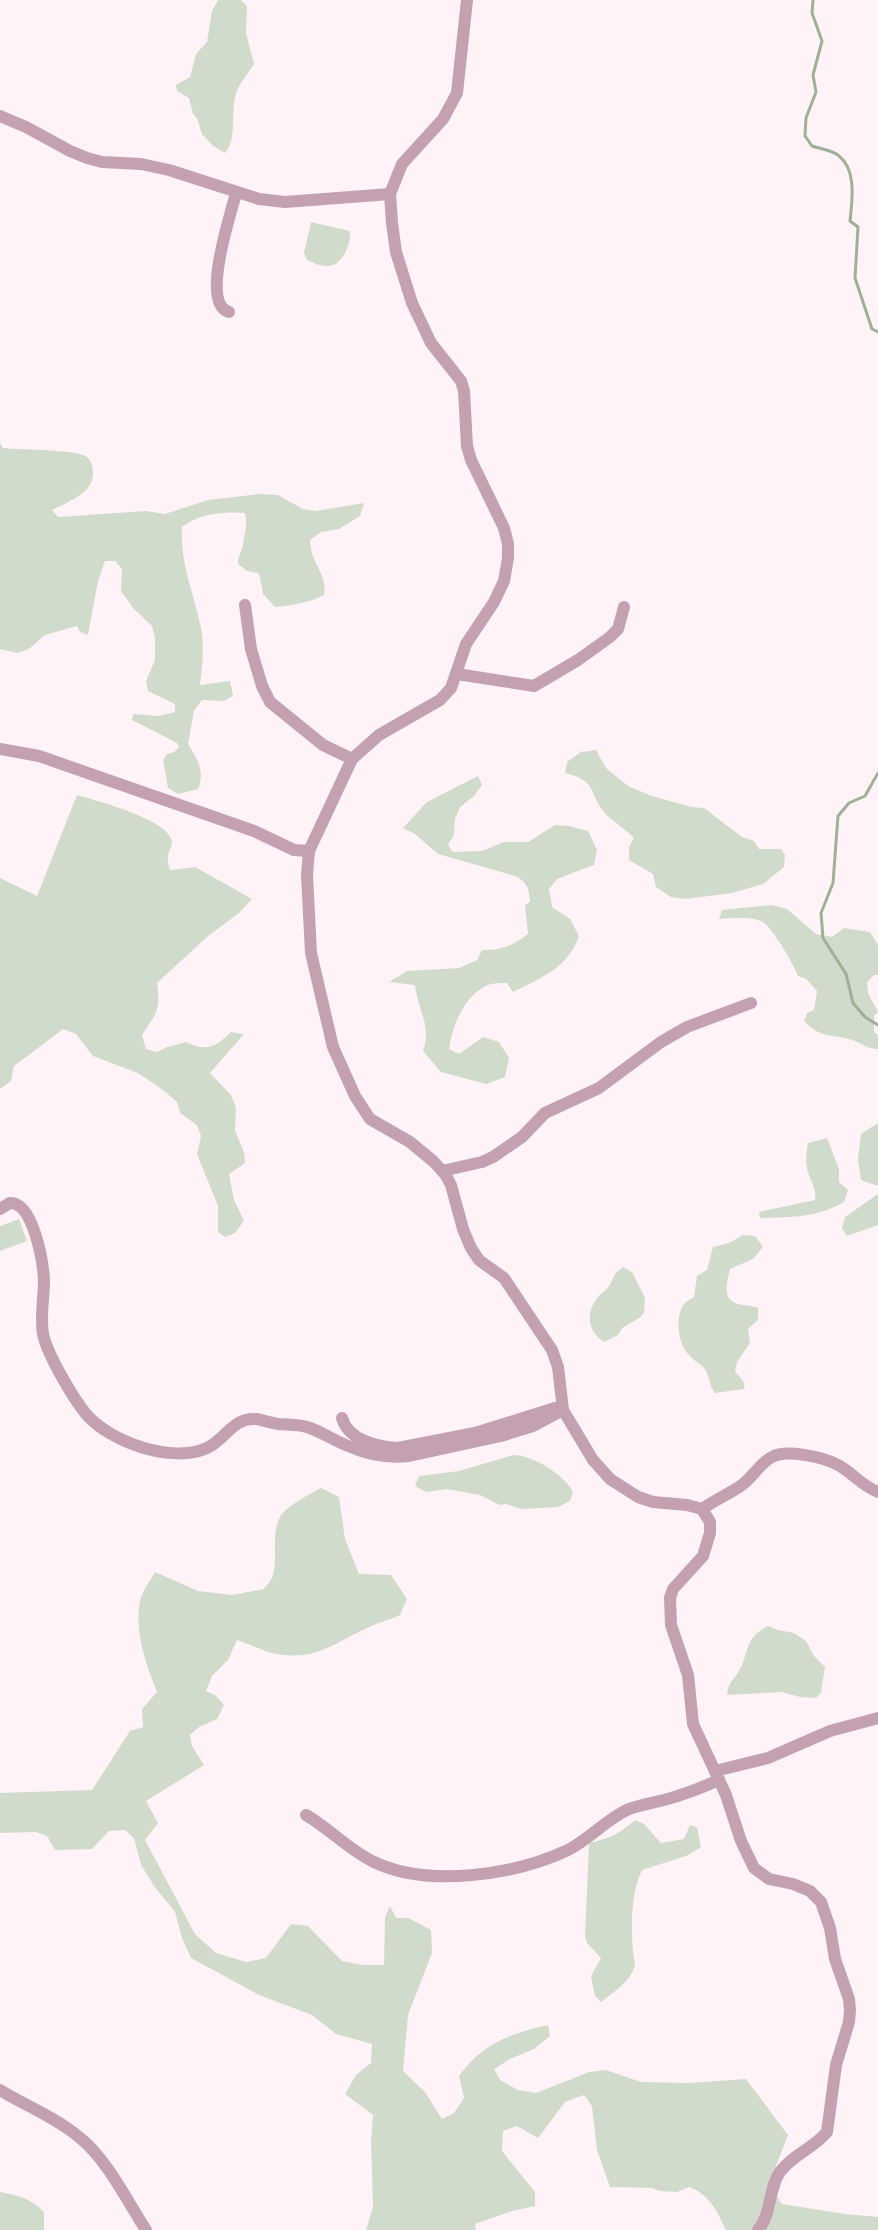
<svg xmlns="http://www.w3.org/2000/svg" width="878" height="2230" viewBox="0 0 878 2230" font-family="Lato,sans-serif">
<rect width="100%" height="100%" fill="#fff3f8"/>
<g fill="#d0dbcb">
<path d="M218,0H241L247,6L246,33L254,64C248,74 237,86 235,97C231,114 237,140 225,153L213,146L202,134L197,118L193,114L189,98L177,91L176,85L190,77L196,54L207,42L212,11Z"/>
<path d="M311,222L350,231C351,245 342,268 325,266C319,266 312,262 307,260L304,253Z"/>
<path d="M0,443L3,448C19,450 77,449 87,457C92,462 93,468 93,475C92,494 66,503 52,510L58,517L146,511L165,514L208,500L260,494L278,495L303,509L316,511L364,503L360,516L339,529L321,532L310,540C310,563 328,574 324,595C309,603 292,605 275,607L263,594L259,573L247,571L238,564C238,557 240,555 242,549C244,537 248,524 245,513C224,511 198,514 182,527C180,565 194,593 201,628C205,647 202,666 200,685L230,681L233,696L224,701L202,700L194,711L188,744C198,761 205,770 198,789L178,794L168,788L163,760L167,754L174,752L179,747L177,743L132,720L133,714L159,716L175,712V704L148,691L146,681L155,660V638L152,626L133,608L121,591L122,569L115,561H105L98,581L88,635L80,632L77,626L45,635L29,649L18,653L0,649Z"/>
<path d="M596,750L606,768L628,786L652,796L691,807L704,808L742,837L754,841L759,849H781L785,855L784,867L763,884L732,893L686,899L671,897L656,887L653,874L629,860V847L634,838C626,830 617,824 609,817C586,796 602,782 565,773L567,762L581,752Z"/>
<path d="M478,776L482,785L474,796L460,807L455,819L454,835L448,845L453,852L482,851L504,842H528L555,825L569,826L588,831L597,850L594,865L557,879L549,889L552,907L570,919L579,936C569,967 541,978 513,992L507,983C502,983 493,983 488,985C465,995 452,1025 449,1049L459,1054L483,1037L499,1042L509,1058L505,1077L486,1084L441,1072L423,1051C432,1026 418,1011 415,985L389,982L407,971L459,968L477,960L482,950C500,951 514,945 528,934L525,905L530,902C529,888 527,882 515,876L438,854L415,834L403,828L427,802Z"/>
<path d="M77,795C98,801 162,818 171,838C174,845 169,848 168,856C167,860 169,866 170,870L195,867L252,899L239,913L208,936L157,983C161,1011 156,1013 142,1035L146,1049L157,1052L167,1047L186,1042C206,1052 216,1047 231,1032L244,1034L210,1073L231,1095L236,1108L235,1131L244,1152L245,1163L229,1174L234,1200L244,1221L235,1233L225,1237L218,1232V1206L197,1154L201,1136L197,1125L180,1113L177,1102L163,1090L138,1073L93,1056L76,1034L63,1029L14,1066L11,1081L0,1089V878L37,896Z"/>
<path d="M772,905L787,909L816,934L832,937L844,928L870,932L878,945V975H874L867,982L868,993L878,1012L874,1016V1032L878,1035V1049C867,1049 862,1043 852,1040C830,1033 823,1040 804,1021L807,1013L814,1010L817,991L806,979L798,976C794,965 772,926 761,921C748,916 733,918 719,919L722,910Z"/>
<path d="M878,1123V1186L861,1180L858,1159L861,1134Z"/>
<path d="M827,1138L839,1169V1182L848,1190L844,1202C817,1218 790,1217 760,1218L759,1212L815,1200C817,1190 811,1182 808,1172C805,1163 806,1153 808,1143Z"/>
<path d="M878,1194V1225L847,1236L842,1228L845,1217Z"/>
<path d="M19,1219L27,1241L0,1251V1226Z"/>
<path d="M743,1235L755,1236L763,1247L753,1259L730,1269C727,1282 721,1299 738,1304C746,1306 751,1305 758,1308V1320L748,1329L750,1343L737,1362L735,1372C740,1377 746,1382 744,1389L715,1393C708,1384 711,1380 706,1371C702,1363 694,1362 689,1355C678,1344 675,1319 683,1305C686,1301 690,1300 694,1297L697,1276L707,1270L713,1247L729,1243Z"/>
<path d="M623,1267L632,1272L645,1298L644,1313L639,1318L622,1328L618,1335L604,1342C587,1331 585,1312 599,1296C602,1292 607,1290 609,1286C616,1275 611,1276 623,1267Z"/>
<path d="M513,1455C532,1455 564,1474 573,1492L570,1501L558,1507L521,1509L506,1504L500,1505L480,1495L447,1489L426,1492L415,1486L419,1476L459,1471Z"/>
<path d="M321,1488L339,1497L345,1539L359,1574L391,1575L407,1599L400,1615C389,1620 376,1623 365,1629C331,1645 314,1662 272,1653C261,1650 249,1644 237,1640L228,1660L212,1676L206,1691L215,1695L224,1705L217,1719L199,1727L190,1735L192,1746L204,1765L146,1801L158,1823L145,1840L195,1934L216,1953L246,1962L266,1958L291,1924L308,1926L342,1961L363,1965H384L385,1917L390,1906L396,1918H408L431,1930L432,1953L408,2015L403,2071L425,2092L442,2119L454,2113L464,2098L459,2076C482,2044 511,2033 548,2025L550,2036L534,2049L510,2059L494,2069L500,2080L518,2090L536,2093L589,2072L606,2070L641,2082L689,2083L746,2079L788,2135L776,2166L771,2187L782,2204L845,2214L878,2217V2230H726C717,2211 710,2195 689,2187L677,2192L660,2191L652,2188L610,2187L597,2150L592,2106L584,2095L565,2102L538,2138L517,2126L503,2131L502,2151L535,2192V2206L512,2211L475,2224L476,2230H366L373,2207L371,2141L373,2115L345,2094L356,2075L371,2063L372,2044L336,2034L312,2015L259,1995L191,1958L182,1938L175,1912L154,1886L141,1865L134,1838L125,1830L109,1831L92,1849L55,1850L47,1836L36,1832L0,1833V1793L92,1790L130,1731L143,1727L142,1709L157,1692C146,1664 134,1632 140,1601C142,1591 151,1580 155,1572L198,1591L232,1595L264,1589C266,1586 270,1582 272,1578C279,1558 270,1536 280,1517C285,1507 311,1493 321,1488Z"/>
<path d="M768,1626L778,1630L794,1633L806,1641L814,1656L825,1667L821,1693L816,1698L800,1697L782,1692L727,1695C729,1680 734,1681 740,1669C750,1650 744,1638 768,1626Z"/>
<path d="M635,1820L644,1824L661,1843L684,1839L690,1825L697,1827L701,1847L686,1856L642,1870C631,1893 631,1924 633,1950C633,1955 636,1963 634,1968C630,1982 612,1993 601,2002L595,1996L591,1976L601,1958L587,1943L585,1936L589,1843C608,1839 621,1833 635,1820Z"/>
<path d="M0,2192C17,2195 32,2199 44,2212V2230H0Z"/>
</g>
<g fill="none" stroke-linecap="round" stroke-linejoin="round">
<g stroke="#9eb197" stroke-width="3">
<path d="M813,0L812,13L822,41L813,75L816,92L806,118L805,136L812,146C820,149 833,150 839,156C857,170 852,201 850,221L858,227L855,278L872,329L878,332"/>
<path d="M878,773L865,796L849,803L838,816L833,883L821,913L823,938L846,974L853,1003L865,1017L878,1025"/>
</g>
<g stroke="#c4a1b0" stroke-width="12">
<path d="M467,0L457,93L443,119L402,164L390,194L392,223L396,252L412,303L431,343L461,381L464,391L467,446L471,460L504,528L508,544V558L504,581L494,602L466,644L451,688L440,700L379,735L352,759L309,851L307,875L311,953L333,1047L355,1096L370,1119L410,1142L433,1161L445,1174L451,1185L463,1229L471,1248L479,1260L504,1278L552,1350L558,1367L563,1410L593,1460L610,1479L638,1497L653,1502L687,1505L702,1509L710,1522V1533L703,1556L673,1589L670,1598L671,1625L688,1675L693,1724L726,1795L741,1841L754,1868L769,1879L793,1884L810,1891L821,1902L830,1928L835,1959L849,1999L850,2010L849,2022L836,2065L827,2132C814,2148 792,2155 780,2172C768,2189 772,2214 758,2230"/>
<path d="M0,116L26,127L70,151L87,158L102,162L141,164L169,170L259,199L285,202L390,194"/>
<path d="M229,312C200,304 231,214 236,193"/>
<path d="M245,605L251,649L262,686L270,702L323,745L352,759"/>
<path d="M457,674L534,686L578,660L610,637L618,629L624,607"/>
<path d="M0,749L39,756L254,831L294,850L309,851"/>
<path d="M442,1171L482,1162L493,1157L522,1137L545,1113L599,1088L661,1042L687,1027L751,1003"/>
<path d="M0,1209L10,1203C33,1202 43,1261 44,1280C44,1298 40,1316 43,1334C47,1354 73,1398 86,1414C110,1442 172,1464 207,1448C225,1440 233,1417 256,1419C263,1420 271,1423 278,1424C289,1425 300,1424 310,1428C324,1433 336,1442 351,1447C369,1455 389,1458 409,1456L501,1436L533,1426L563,1410"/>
<path d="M342,1418C348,1440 377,1447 398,1448L475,1433L555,1408"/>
<path d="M702,1509C715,1500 729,1494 742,1485C753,1477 760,1463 772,1457C786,1449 822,1457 836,1464C850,1470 860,1485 878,1492"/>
<path d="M715,1771L768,1758L830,1731L878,1718"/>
<path d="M306,1815C330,1829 349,1850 374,1862C428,1888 515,1875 568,1850C590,1839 606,1819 629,1809C640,1805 652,1803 664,1800C683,1795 701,1788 719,1780"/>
<path d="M0,2090C26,2106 55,2117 79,2137C107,2159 127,2201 146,2230"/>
</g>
</g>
</svg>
